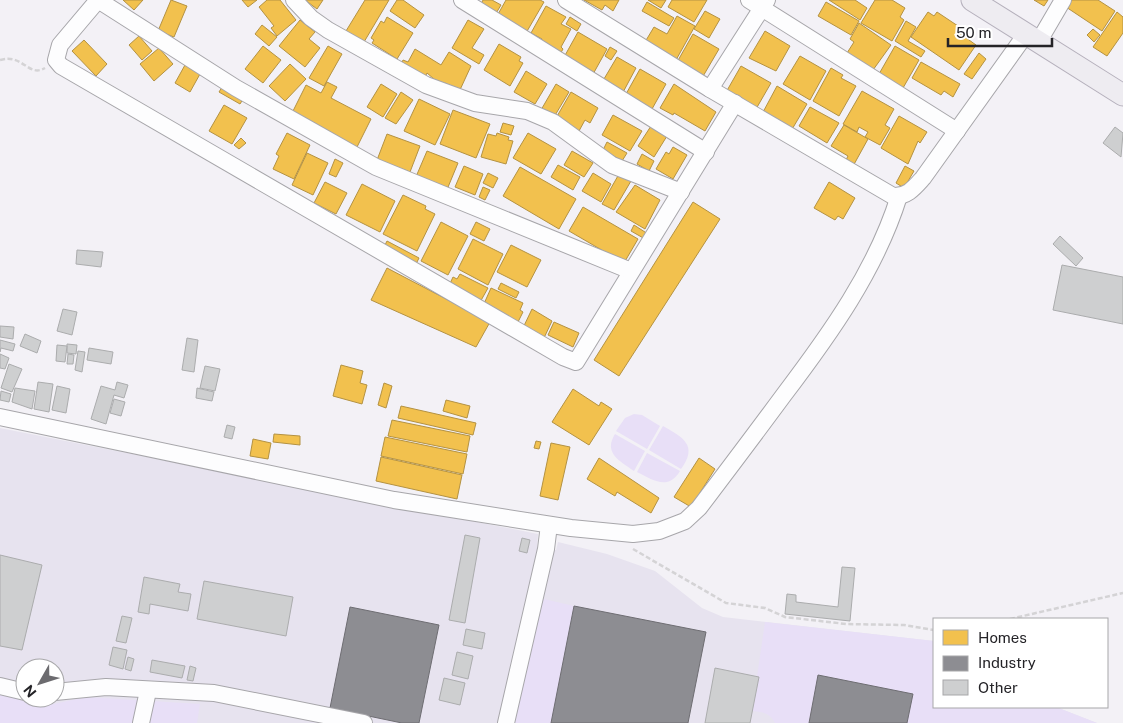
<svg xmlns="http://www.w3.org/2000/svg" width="1123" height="723" viewBox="0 0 1123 723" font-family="'Public Sans',sans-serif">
<rect width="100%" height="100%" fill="#f3f1f6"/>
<path fill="#e7e3ef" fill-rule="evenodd" d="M0,428L538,534L537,547L556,550L558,542L607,554L655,571L702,608L723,617L934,641V707H1056L1097,723H0ZM25,668H55V698H25Z"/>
<g fill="#e8dff7">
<path d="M634,414L642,415L660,426L647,449L616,431L625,418Z"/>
<path d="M663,426C682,437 699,445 681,469L649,450Z"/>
<path d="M615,434L645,451L634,471C620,461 603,453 615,434Z"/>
<path d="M647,453L680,471C668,491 653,480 637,472Z"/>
<path d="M540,598L574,606L551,723H512Z"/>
<path d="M765,622L934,641V707H1056L1097,723H907L912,694L819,675L809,723H775C770,713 763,712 752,711Z"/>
<path d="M0,695L49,705L86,697L200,704L197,723H0Z"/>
</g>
<g fill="#f2c14e" stroke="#b49242">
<path d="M123,0H143L134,10Z"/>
<path d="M171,0L187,6L174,37L158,31Z"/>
<path d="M242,0H257L248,7Z"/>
<path d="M267,0H280L296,20L277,36L271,28L274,26L259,7Z"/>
<path d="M305,0H323L317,9Z"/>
<path d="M365,0H389L364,42L346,31Z"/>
<path d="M397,0H403L424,15L415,28L390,11Z"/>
<path d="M483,0H492L501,5L495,15L480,6Z"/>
<path d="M506,0H540L544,2L526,33L497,16Z"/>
<path d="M584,0H619L613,11L605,5L602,10Z"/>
<path d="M648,0H666L661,8Z"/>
<path d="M672,0H707L694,22L668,7Z"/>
<path d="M829,0H855L867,8L860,20Z"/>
<path d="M875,0H892L905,8L900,17L904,20L892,41L861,23Z"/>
<path d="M1034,0H1048L1044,6Z"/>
<path d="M1070,0H1098L1115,11L1102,31L1066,7Z"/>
<path d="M647,2L674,18L669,26L642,11Z"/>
<path d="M826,2L859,21L851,35L818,16Z"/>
<path d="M546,6L566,17L561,24L571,29L561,47L563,49L559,56L540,44L542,39L531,33Z"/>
<path d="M705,11L720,19L709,38L694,29Z"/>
<path d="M928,12L934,16L937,12L961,28L958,32L976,45L959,70L911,37Z"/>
<path d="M1117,12L1123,17V33L1107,56L1093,47Z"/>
<path d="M677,16L695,26L676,60L645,42L654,27L667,34Z"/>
<path d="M387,17L413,33L397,59L372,43L374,40L371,38L381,21L384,23Z"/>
<path d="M570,17L581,24L577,31L566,24Z"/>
<path d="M300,20L315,32L309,39L320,48L305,67L279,46Z"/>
<path d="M468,20L484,29L472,48L484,55L479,64L452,48Z"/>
<path d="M906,21L916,27L908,41L925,51L921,57L895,41Z"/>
<path d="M859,23L891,45L873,70L847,53L854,42L850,39Z"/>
<path d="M262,25L277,37L269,46L255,34Z"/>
<path d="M1093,29L1100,35L1094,42L1087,35Z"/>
<path d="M765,31L790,46L776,71L749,58Z"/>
<path d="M578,32L607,49L592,76L563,59Z"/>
<path d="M693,34L719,49L702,78L676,64Z"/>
<path d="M139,36L152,51L142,60L129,45Z"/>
<path d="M84,40L107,64L96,76L72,51Z"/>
<path d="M499,44L521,57L519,61L523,63L510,86L484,70Z"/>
<path d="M263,46L281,60L263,83L245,69Z"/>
<path d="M328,46L342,54L324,86L309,78Z"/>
<path d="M895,46L919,60L903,88L879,74Z"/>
<path d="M610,47L617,51L611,60L605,56Z"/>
<path d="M159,48L173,64L154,81L140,64Z"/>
<path d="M415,49L441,65L449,52L471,66L459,92L445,83L442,86L427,73L423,81L400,67L403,60L408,62Z"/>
<path d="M979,53L986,59L972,79L964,74Z"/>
<path d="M800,56L826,71L810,100L783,84Z"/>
<path d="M617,57L636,68L621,96L601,84Z"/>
<path d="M921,62L960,84L953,97L944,91L941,95L912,78Z"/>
<path d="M290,64L306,79L285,101L269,86Z"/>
<path d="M185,65L200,74L190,92L175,83Z"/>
<path d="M741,66L771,83L756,109L725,94Z"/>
<path d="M831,68L843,75L841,78L856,86L839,116L813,101Z"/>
<path d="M640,69L666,84L652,109L626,94Z"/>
<path d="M526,71L547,84L535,104L514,92Z"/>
<path d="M327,82L337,87L331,98L371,119L356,149L291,115L306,85L321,93Z"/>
<path d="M224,84L245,96L240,104L219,92Z"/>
<path d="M381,84L397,94L383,117L367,107Z"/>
<path d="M556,84L569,92L554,117L541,110Z"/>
<path d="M674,84L716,112L705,131L674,113L673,115L660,108Z"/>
<path d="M777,86L807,104L791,131L762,114Z"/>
<path d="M862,91L894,109L885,125L890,128L880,145L865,137L868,132L859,127L857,132L843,124Z"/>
<path d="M401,92L413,100L396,124L385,118Z"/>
<path d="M571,92L598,108L590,123L585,120L579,131L556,118Z"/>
<path d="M419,99L450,114L435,145L404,131Z"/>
<path d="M224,105L247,118L232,144L209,131Z"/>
<path d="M810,107L839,123L827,143L799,126Z"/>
<path d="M453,110L490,124L476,158L440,144Z"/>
<path d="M613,115L642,131L630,151L602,135Z"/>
<path d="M899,116L927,132L920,143L918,141L908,164L881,148Z"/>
<path d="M503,123L514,126L511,135L500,132Z"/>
<path d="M844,125L868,139L852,168L844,164L848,156L831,146Z"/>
<path d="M651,126L667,136L654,157L638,146Z"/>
<path d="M287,133L310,145L294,179L273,169L279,156L276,154Z"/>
<path d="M497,133L509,137L508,140L513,141L506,164L481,157L488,134L496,136Z"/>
<path d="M528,133L556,149L541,174L513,158Z"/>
<path d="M387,134L420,146L410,172L377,160Z"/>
<path d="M241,138L246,143L239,149L234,145Z"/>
<path d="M607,142L627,153L622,161L603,150Z"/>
<path d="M673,147L687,155L673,179L656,169L666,152L669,154Z"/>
<path d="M427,151L458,163L446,192L415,179Z"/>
<path d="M572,151L593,163L584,177L564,165Z"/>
<path d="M307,153L328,163L313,195L292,185Z"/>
<path d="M642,154L654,161L649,171L637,164Z"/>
<path d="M335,159L343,163L336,177L329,174Z"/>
<path d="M558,165L580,177L573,190L551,177Z"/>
<path d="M464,166L483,174L475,195L455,187Z"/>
<path d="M905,166L914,171L904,188L896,183Z"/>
<path d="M520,167L576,199L559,229L503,196Z"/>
<path d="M488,173L498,178L493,188L483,183Z"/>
<path d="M593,173L611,184L601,202L582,191Z"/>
<path d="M619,174L631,181L614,210L602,204Z"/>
<path d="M325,182L347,193L336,214L314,203Z"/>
<path d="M829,182L855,198L843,219L838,216L835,220L814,208Z"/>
<path d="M362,184L395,201L380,232L346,215Z"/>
<path d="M635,185L660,200L645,229L616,212Z"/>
<path d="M483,187L490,190L485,200L479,197Z"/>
<path d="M403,195L426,206L425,209L435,214L417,251L383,234Z"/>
<path d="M693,202L720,219L619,376L594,360Z"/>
<path d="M583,207L638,239L624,263L569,231Z"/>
<path d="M441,222L468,236L448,275L421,261Z"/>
<path d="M476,222L490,229L484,241L470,234Z"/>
<path d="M634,225L648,234L645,239L631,231Z"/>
<path d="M473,239L503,254L488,285L458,269Z"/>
<path d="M387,241L419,258L414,268L382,251Z"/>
<path d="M511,245L541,260L527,287L497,272Z"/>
<path d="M387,268L490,322L476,347L371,300Z"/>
<path d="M460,274L488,288L479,304L448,288L453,277L457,279Z"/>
<path d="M501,283L519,292L516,298L498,289Z"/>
<path d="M491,288L523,303L520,310L523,312L516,326L483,306Z"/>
<path d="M532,309L552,321L543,340L522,330Z"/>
<path d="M554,322L579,333L573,347L548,335Z"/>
<path d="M341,365L363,371L360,383L367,385L362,404L333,396Z"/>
<path d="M384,383L392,386L386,408L378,405Z"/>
<path d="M573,389L599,406L601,402L612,409L589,445L552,422Z"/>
<path d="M446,400L470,406L467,418L443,411Z"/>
<path d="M401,406L476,423L473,435L398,418Z"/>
<path d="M392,420L470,436L467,452L388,436Z"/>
<path d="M274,434L300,436V445L273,442Z"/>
<path d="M385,437L467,454L463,474L381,456Z"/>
<path d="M253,439L271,443L268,459L250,456Z"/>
<path d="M536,441L541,442L539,449L534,448Z"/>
<path d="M551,443L570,447L558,500L540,496Z"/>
<path d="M381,457L462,475L457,499L376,481Z"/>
<path d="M599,458L659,498L651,513L617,492L615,496L587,479Z"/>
<path d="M699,458L715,469L691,507L674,497Z"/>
</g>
<g fill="#8d8d92" stroke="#6e6d72">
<path d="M574,606L706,632L688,723H551Z"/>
<path d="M350,607L439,625L419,723H402L330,708Z"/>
<path d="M818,675L913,694L907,723H809Z"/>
</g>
<g fill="#cecfd0" stroke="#abacad">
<path d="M1115,127L1123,133L1121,157L1103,143Z"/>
<path d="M1060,236L1083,258L1076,266L1053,244Z"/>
<path d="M77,250L103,252L101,267L76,264Z"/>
<path d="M1062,265L1123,277V324L1053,310Z"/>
<path d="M63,309L77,312L72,335L57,331Z"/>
<path d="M0,326L14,327L13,339L0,337Z"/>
<path d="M25,334L41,341L37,353L20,346Z"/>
<path d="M187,338L198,340L194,372L182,370Z"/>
<path d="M0,340L15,344L13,351L1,348L0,352Z"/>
<path d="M67,344L77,345L76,354L67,353Z"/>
<path d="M57,345L67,346L65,362L56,361Z"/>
<path d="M89,348L113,352L111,364L87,360Z"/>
<path d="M78,351L85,352L82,372L75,370Z"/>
<path d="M0,354L9,358L5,369L0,368Z"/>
<path d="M68,354L74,355L73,364H67Z"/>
<path d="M9,364L22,369L12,392L1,388Z"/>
<path d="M205,366L220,369L215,391L200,388Z"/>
<path d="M38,382L53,384L49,412L34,409Z"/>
<path d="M117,382L128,385L124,398L114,395L106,424L91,419L101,386L115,390Z"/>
<path d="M57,386L70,389L66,413L52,410Z"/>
<path d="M15,388L35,391L32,409L12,402Z"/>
<path d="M197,388L214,392L212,401L196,398Z"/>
<path d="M1,391L11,394L9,402L0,400Z"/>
<path d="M114,399L125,402L121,416L110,413Z"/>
<path d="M227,425L235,427L232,439L224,437Z"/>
<path d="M465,535L480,538L465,623L449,620Z"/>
<path d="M522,538L530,540L527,553L519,551Z"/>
<path d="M0,555L42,565L22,650L0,646Z"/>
<path d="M842,567L855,568L850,621L785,614L787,594L796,595V602L838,607Z"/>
<path d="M144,577L180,584L178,592L191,594L188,611L150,604L149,614L138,612Z"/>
<path d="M204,581L293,597L286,636L197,619Z"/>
<path d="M122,616L132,618L126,643L116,641Z"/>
<path d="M466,629L485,633L482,649L463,645Z"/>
<path d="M113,647L127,650L123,669L109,665Z"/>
<path d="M457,652L473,656L468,679L452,675Z"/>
<path d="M128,657L134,659L131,671L125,669Z"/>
<path d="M152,660L185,666L182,678L150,672Z"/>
<path d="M190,666L196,668L193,681L187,680Z"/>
<path d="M715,668L759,677L750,723H705Z"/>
<path d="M444,678L465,683L460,705L439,700Z"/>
</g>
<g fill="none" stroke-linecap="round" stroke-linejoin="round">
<g stroke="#a7a6aa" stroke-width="18">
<g id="minor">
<path d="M98,0L60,45L56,60L61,66L563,357L576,362L735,103"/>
<path d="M98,0L236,88L376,167L631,271"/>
<path d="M294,0L311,18L328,30L426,85L475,103L527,111L553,122L612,165L681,192"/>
<path d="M462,0L706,152"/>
<path d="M566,0L710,89L893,196C907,197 914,188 923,178L1026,34"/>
<path d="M749,0L957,131"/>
<path d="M1039,41L1063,0"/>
<path d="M710,89L767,0"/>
<path d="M0,417L394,500L571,528L633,534L659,531L685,521L699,508C727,471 755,434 783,396C830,334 876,270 899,196"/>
<path d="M0,686L25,692"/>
<path d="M55,692L106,687L214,693L364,723"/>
<path d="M141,723L148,691"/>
<path d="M506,723L546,549L549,525"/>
</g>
</g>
<g stroke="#b5b0bc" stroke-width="23">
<path id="major" d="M972,0L1123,95"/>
</g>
<g stroke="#d4d3d5" stroke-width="2.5" stroke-dasharray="5 2.5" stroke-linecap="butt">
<path d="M0,60C23,53 28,78 45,68"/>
<path d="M633,549L726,603L765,608L785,617L846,624L904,625L934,630"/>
<path d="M1010,619L1123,593"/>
</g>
<use href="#minor" stroke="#fdfdfe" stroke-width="16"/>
<use href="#major" stroke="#eeecf1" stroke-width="21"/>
</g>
<rect x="933" y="618" width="175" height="90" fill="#ffffff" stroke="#a7a7a9"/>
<rect x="943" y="630" width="25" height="15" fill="#f2c14e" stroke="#a7a7a9"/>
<text x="978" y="643" font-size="15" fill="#242327">Homes</text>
<rect x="943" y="656" width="25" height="15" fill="#8d8d92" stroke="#a7a7a9"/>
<text x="978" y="668" font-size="15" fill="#242327">Industry</text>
<rect x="943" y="680" width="25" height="15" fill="#cecfd0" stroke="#a7a7a9"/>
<text x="978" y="693" font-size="15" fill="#242327">Other</text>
<g transform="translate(40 683) rotate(231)"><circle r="24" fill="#ffffff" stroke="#a7a7a9"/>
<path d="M0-4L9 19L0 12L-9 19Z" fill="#6c6b6f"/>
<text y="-8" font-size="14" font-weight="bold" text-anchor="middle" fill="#242327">N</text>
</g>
<path d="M948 38v8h104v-8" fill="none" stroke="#242327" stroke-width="2.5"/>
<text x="956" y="38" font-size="15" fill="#242327" stroke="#ffffff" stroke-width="4" paint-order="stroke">50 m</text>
</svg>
